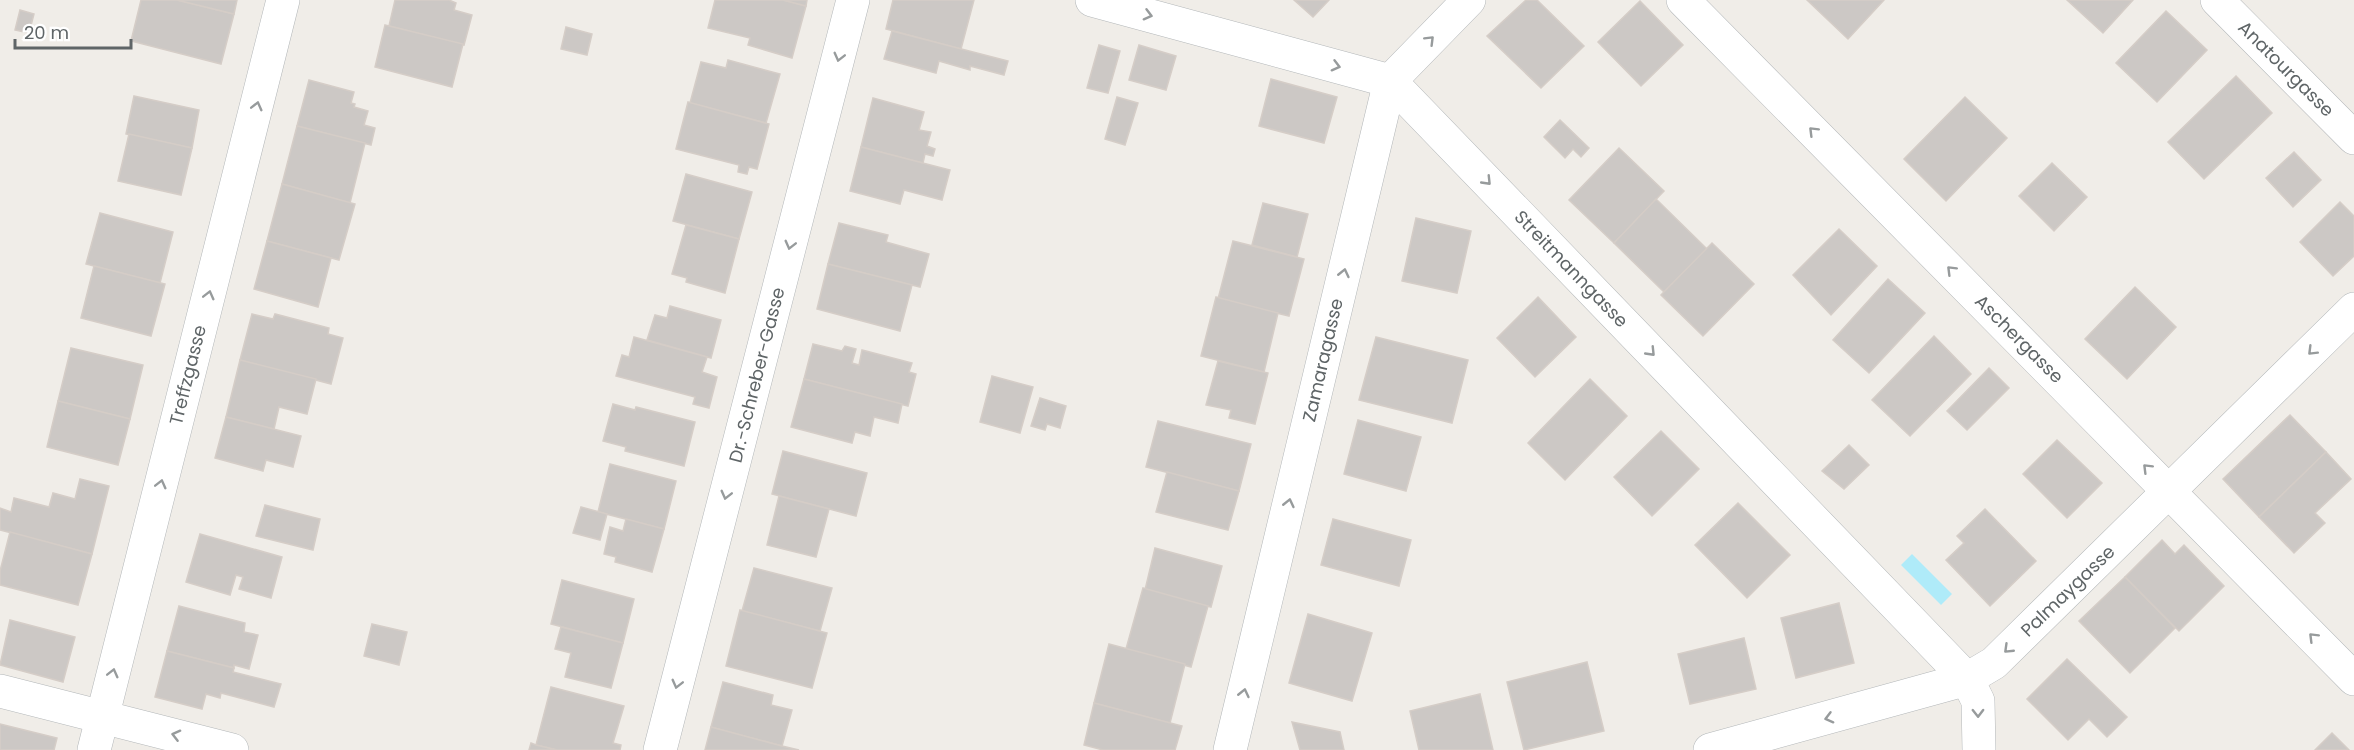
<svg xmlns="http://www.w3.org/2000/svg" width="2354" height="750" viewBox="0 0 2354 750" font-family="Poppins,sans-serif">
<rect width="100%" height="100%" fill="#f0ede8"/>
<path fill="#afebf9" d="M1912,554L1952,594L1941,605L1901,565Z"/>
<g fill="#ccc8c5" stroke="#d5cdc7" stroke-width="1.5">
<path d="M141,0H177L234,14L221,64L131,41Z"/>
<path d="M177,0H237L234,14Z"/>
<path d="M395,0H449L456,3L454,10L472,15L464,45L389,26Z"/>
<path d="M715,0H783L806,6L792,58L748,45L750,38L708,28Z"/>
<path d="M783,0H807L806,6Z"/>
<path d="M893,0H974L961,49L886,29Z"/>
<path d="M1294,0H1329L1313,17Z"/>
<path d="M1526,0H1537L1584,46L1541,88L1487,36Z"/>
<path d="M1807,0H1884L1848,39Z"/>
<path d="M2067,0H2133L2103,33Z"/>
<path d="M1640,1L1683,45L1641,86L1598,42Z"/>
<path d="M20,10L34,14L29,33L15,30Z"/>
<path d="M2166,11L2207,50L2157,102L2116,63Z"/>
<path d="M385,25L463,44L452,87L375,67Z"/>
<path d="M566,27L592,34L587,55L561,49Z"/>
<path d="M892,31L1008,61L1004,75L970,66V70L939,61L936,73L884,59Z"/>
<path d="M1099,45L1120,51L1108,93L1087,88Z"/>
<path d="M1139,45L1176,56L1166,90L1129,80Z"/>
<path d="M728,60L780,74L766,123L690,103L701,62L726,68Z"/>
<path d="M2236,76L2272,113L2204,179L2168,142Z"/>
<path d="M1271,79L1337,97L1324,143L1259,126Z"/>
<path d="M309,80L354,92L351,103L355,104L354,107L368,111L364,125L375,128L371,145L297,126Z"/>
<path d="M134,96L199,110L192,148L126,134Z"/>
<path d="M1117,97L1138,103L1125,145L1105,139Z"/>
<path d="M1965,97L2007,138L1946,201L1904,159Z"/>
<path d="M873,98L924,112L919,130L931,132L927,146L935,149L933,156L925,154L923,163L861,147Z"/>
<path d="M688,102L769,124L757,169L749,167L747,174L738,172L739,165L676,149Z"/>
<path d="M1560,120L1589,148L1581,157L1573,149L1565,158L1544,137Z"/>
<path d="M297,126L365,143L350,203L282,184Z"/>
<path d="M129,134L192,148L181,195L118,181Z"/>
<path d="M861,147L950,170L942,200L904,190L900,204L850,191Z"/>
<path d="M1619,148L1664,191L1614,243L1569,200Z"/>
<path d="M2294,152L2321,180L2293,207L2266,178Z"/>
<path d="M2052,163L2087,197L2054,231L2019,196Z"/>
<path d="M686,174L752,192L739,239L673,221Z"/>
<path d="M282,184L355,204L339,260L267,241Z"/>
<path d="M1656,199L1707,249L1664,292L1614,243Z"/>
<path d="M2340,202L2354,216V256L2333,276L2300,242Z"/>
<path d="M1263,203L1308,214L1297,257L1252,245Z"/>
<path d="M100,213L173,232L160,283L86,264Z"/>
<path d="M1416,218L1471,231L1457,293L1402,281Z"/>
<path d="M839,223L888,235L886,242L929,254L920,287L828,264Z"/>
<path d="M686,225L739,239L725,293L686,282L687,278L672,274Z"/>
<path d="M1839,229L1877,266L1831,315L1793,275Z"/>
<path d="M267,241L331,258L318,307L254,289Z"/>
<path d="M1233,241L1304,259L1289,316L1218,299Z"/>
<path d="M1712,243L1754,284L1703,336L1661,295Z"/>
<path d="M828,264L912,285L900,331L817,309Z"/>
<path d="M94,266L165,284L151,336L81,318Z"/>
<path d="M1888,279L1925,313L1869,373L1833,340Z"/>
<path d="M2135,287L2176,327L2127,379L2085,339Z"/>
<path d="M1216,297L1278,313L1264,372L1201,356Z"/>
<path d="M1538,297L1576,337L1535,377L1497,338Z"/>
<path d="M670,306L721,320L711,358L647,340L655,315L667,318Z"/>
<path d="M252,314L273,319L275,314L329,328L328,334L343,338L331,384L240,360Z"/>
<path d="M1934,336L1971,374L1910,436L1872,400Z"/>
<path d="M634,337L707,357L702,372L717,377L709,408L693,404L695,397L616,376L622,355L629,357Z"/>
<path d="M1376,337L1468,360L1452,423L1359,400Z"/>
<path d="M813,344L842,351L845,346L856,349L852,363L859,365L862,350L912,363L909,372L916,374L908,406L804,379Z"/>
<path d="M71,348L143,365L130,419L58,401Z"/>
<path d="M240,360L316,379L307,414L279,407L274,429L226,417Z"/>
<path d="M1218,361L1268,373L1255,424L1229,418L1231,410L1206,405Z"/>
<path d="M1989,368L2009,388L1967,430L1947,411Z"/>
<path d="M992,376L1033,387L1020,433L980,422Z"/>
<path d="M804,379L902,404L898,423L874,417L870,436L855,432L852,443L791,427Z"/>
<path d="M1590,379L1627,416L1565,480L1528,443Z"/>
<path d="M1040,398L1066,406L1060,428L1047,424L1045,430L1031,426Z"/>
<path d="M58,401L130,419L118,465L47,447Z"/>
<path d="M613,404L635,410L636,407L695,422L684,466L625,451L626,447L603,441Z"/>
<path d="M2290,415L2326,452L2259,517L2223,479Z"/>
<path d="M226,417L301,436L293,467L266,460L263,471L215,458Z"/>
<path d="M1358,420L1421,437L1406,491L1344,474Z"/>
<path d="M1158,421L1251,444L1239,491L1146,467Z"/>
<path d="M1661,431L1699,469L1652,516L1614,477Z"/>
<path d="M2057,440L2102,483L2067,518L2023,474Z"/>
<path d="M1849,445L1869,465L1844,489L1822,471Z"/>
<path d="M783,451L867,473L856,516L772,494Z"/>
<path d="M2326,452L2351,479L2315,513L2325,523L2294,553L2259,517Z"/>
<path d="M610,464L676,481L664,529L598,512Z"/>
<path d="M1167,472L1239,491L1228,530L1156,512Z"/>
<path d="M80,479L109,486L92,554L0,530V508L11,512L14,498L49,507L53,493L75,499Z"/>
<path d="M779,496L829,509L816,557L767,545Z"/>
<path d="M1738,503L1790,555L1747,598L1695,545Z"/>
<path d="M265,505L320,519L313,550L256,536Z"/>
<path d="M581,507L607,514L600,540L573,533Z"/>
<path d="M1985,509L2036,561L1990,606L1946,560L1964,543L1957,536Z"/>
<path d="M626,519L664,529L652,572L615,562L616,557L604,554L610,527L623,531Z"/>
<path d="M1333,519L1411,540L1399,586L1321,565Z"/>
<path d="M10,532L92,554L78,605L0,585V571Z"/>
<path d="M200,534L282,557L271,598L239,589L243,577L236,575L230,595L186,582Z"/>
<path d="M2162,540L2175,554L2184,545L2224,586L2179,631L2125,577Z"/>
<path d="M1155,548L1222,566L1211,607L1145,590Z"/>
<path d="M754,568L832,588L820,631L742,611Z"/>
<path d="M2125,577L2175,628L2130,673L2079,621Z"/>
<path d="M562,580L634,599L623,643L551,624Z"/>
<path d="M1143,588L1208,606L1191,667L1126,649Z"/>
<path d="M1839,603L1854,663L1796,678L1781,618Z"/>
<path d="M179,606L245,623L244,632L258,635L249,669L234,665V668L167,651Z"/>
<path d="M740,610L827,633L812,688L726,666Z"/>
<path d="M1308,614L1372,633L1352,701L1289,683Z"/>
<path d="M10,620L75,637L63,682L0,665Z"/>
<path d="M372,624L407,632L399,665L364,656Z"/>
<path d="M561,627L623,643L611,688L565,677L571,653L555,649Z"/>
<path d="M1744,638L1756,689L1690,704L1678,654Z"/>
<path d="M1109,644L1185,664L1170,723L1094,703Z"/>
<path d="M167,651L234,668L233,672L281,684L274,707L221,693L220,698L206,694L202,709L155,697Z"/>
<path d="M2067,659L2127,717L2107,737L2089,719L2068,740L2027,699Z"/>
<path d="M1587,662L1604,731L1524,750L1507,682Z"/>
<path d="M723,682L773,695L771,705L792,710L782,746L711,727Z"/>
<path d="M551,687L624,706L613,743L621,745L620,750H557L536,745Z"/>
<path d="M1480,694L1493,750H1419L1410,711Z"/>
<path d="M1094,703L1182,726L1175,750H1103L1084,745Z"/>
<path d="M1292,722L1340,732L1344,750H1300Z"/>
<path d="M0,724L57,738L54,750H0Z"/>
<path d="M711,727L782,746L799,750H705Z"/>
<path d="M2332,733L2349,750H2315Z"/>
<path d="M531,743L536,745L557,750H529Z"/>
</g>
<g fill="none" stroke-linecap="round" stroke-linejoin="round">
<g stroke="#b3b7b9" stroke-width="34">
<g id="street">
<path d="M1092,0L1390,81L1967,679L1978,701L1979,750"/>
<path d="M1683,0L2354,679"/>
<path d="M2217,0L2354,138"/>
<path d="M0,691L232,750"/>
<path d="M94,750L283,0"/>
<path d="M660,750L853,0"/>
<path d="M1230,750L1390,81L1469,0"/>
<path d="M1710,750L1967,679L1994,663L2354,309"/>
</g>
</g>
<use href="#street" stroke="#fff" stroke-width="33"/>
</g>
<defs><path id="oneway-chevron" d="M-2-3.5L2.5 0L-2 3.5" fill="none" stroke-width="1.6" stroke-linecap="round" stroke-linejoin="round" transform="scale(1.5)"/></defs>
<g stroke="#979b9c">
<use href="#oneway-chevron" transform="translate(1148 15) rotate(15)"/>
<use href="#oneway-chevron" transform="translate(1430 40) rotate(-45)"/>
<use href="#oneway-chevron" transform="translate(839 57) rotate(104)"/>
<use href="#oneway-chevron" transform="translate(1336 66) rotate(15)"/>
<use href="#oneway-chevron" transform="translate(257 106) rotate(-76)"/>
<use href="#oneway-chevron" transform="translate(1813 131) rotate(-135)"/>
<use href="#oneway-chevron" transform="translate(1487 181) rotate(46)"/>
<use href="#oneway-chevron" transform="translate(790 245) rotate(104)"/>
<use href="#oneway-chevron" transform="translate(1951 270) rotate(-135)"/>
<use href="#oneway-chevron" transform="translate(1344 273) rotate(-77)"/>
<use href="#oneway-chevron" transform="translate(209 295) rotate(-76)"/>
<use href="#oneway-chevron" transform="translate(2312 351) rotate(135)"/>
<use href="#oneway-chevron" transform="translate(1651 352) rotate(46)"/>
<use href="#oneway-chevron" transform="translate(2147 468) rotate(-135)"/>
<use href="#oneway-chevron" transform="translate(161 484) rotate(-76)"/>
<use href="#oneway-chevron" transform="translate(726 495) rotate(104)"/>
<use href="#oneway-chevron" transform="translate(1289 503) rotate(-77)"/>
<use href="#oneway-chevron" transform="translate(2313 637) rotate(-135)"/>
<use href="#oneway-chevron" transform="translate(2008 649) rotate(136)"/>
<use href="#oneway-chevron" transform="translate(113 673) rotate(-76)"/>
<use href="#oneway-chevron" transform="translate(677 684) rotate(104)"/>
<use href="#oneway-chevron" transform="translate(1244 693) rotate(-77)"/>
<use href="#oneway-chevron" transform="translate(1978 713) rotate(89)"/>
<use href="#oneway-chevron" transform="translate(1829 718) rotate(165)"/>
<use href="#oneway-chevron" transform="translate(176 735) rotate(-166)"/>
</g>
<g text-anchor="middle" stroke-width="4.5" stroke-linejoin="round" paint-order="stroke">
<g font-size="18" fill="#5f6567" stroke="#fff">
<text transform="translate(2286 69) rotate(45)" y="6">Anatourgasse</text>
<text transform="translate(1571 269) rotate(46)" y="6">Streitmanngasse</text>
<text transform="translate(2019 339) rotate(45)" y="6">Aschergasse</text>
<text transform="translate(1323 360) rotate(-77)" y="6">Zamaragasse</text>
<text transform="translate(188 375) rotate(-76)" y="6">Treffzgasse</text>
<text transform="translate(757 375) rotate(-76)" y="6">Dr.-Schreber-Gasse</text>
<text transform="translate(2068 591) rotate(-44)" y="6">Palmaygasse</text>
</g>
</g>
<path d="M15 39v9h116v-9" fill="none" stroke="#5f6567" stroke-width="3"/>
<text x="24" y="39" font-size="18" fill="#5f6567" stroke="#ffffff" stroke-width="4.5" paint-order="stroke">20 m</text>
</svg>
